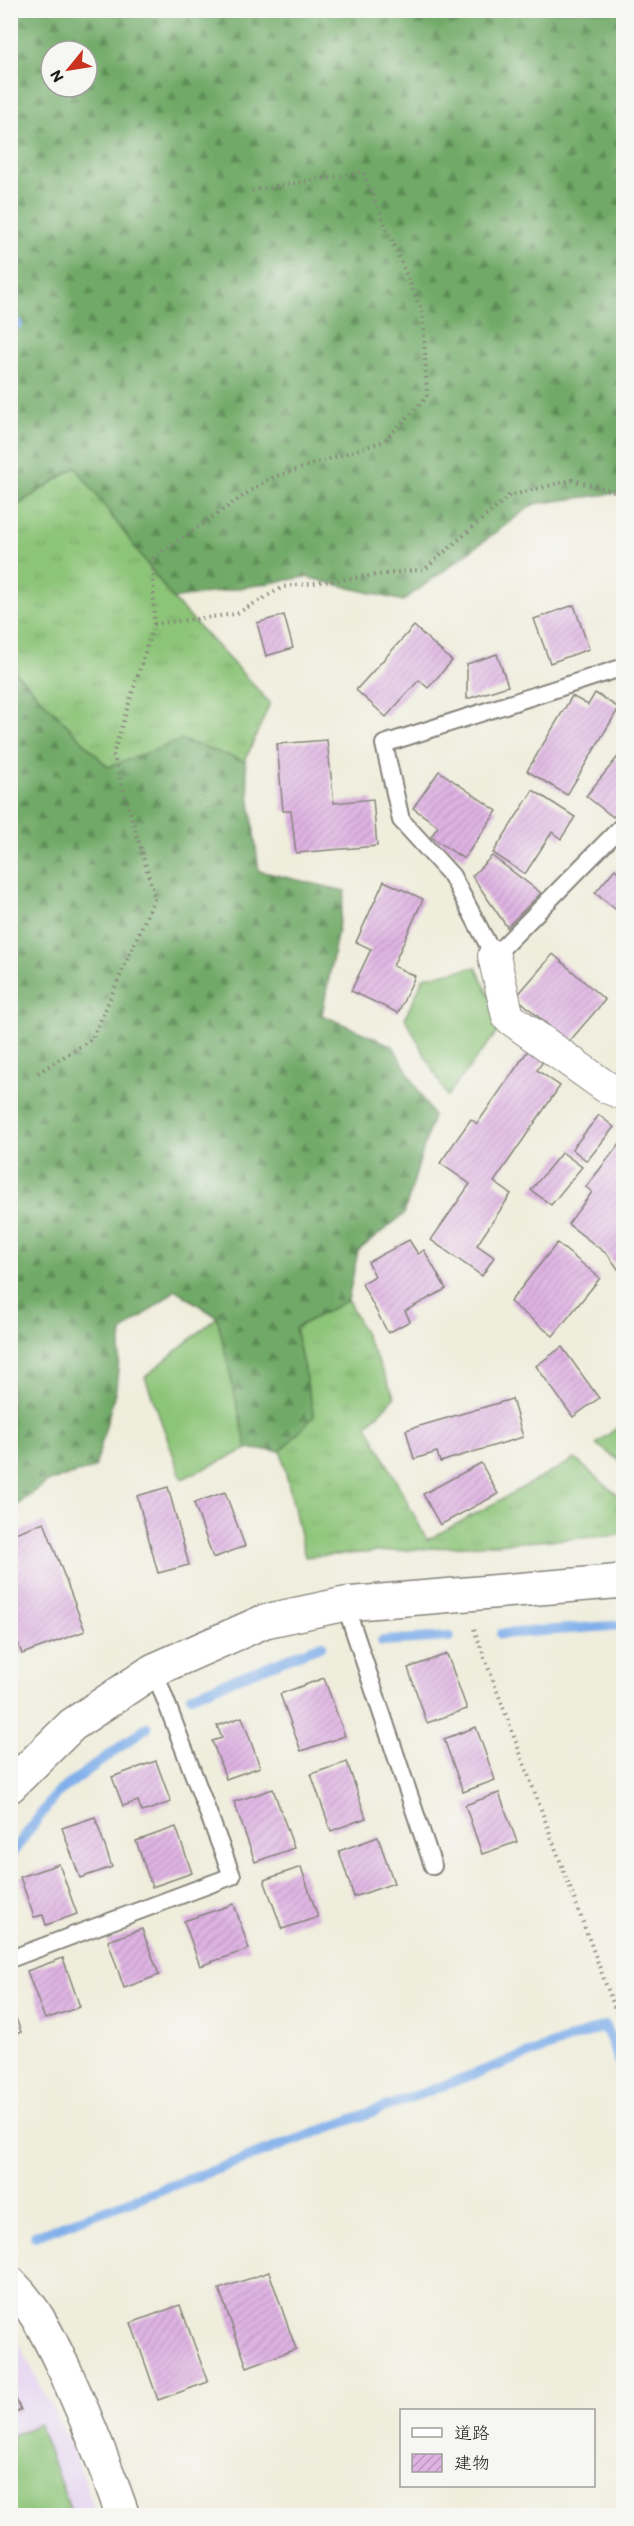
<svg xmlns="http://www.w3.org/2000/svg" width="634" height="2526" viewBox="0 0 634 2526" font-family="Itim,'Klee One',sans-serif">
<defs>
<pattern id="grass-tufts" width="24" height="20" patternUnits="userSpaceOnUse" patternTransform="scale(1.5)"><rect width="24" height="20" fill="#8cc478"/><path d="M3 7l-1-3M5 7V3M7 7l1-3M15 17l-1-3M17 17v-4M19 17l1-3" fill="none" stroke="#78a867"/></pattern>
<pattern id="forest-firs" width="22" height="20" patternUnits="userSpaceOnUse" patternTransform="scale(1.5)"><rect width="22" height="20" fill="#71aa68"/><path d="M5 1l3.5 6h-7zM16 11l3.5 6h-7z" fill="#5c8a55"/></pattern>
<pattern id="building-hatch" width="6" height="6" patternUnits="userSpaceOnUse" patternTransform="scale(1.5)"><rect width="6" height="6" fill="#deb2e2"/><path d="M-1 1l2-2M0 6l6-6M5 7l2-2" fill="none" stroke="#be98c1"/></pattern>
</defs>
<rect width="100%" height="100%" fill="#f6f6f2"/>
<filter id="ink" filterUnits="userSpaceOnUse"><feTurbulence type="fractalNoise" baseFrequency=".0167" numOctaves="2"/><feDisplacementMap in="SourceGraphic" scale="12" xChannelSelector="R" yChannelSelector="G"/><feConvolveMatrix kernelMatrix="1 2 1 2 8 2 1 2 1" color-interpolation-filters="sRGB"/></filter>
<filter id="wash" filterUnits="userSpaceOnUse"><feTurbulence type="fractalNoise" baseFrequency=".008" numOctaves="4" result="noise"/><feDisplacementMap in="SourceGraphic" scale="24" xChannelSelector="R" yChannelSelector="G"/><feGaussianBlur stdDeviation="1.35" result="paint"/><feColorMatrix in="noise" values="0 0 0 0 0 0 0 0 0 0 0 0 0 0 0 0 0 1.4 0 .05"/><feComposite in="paint" operator="in"/></filter>
<g filter="url(#wash)">
<rect width="100%" height="100%" fill="#efeddb"/>
<path fill="#e5d3f1" d="M10,2326L75,2453L96,2515H11Z"/>
<g fill="url(#grass-tufts)" stroke="#54704a" stroke-width="1.5">
<path d="M76,467L173,599L270,703L245,761L182,740L108,767L16,673L10,653V509Z"/>
<path d="M348,1300L395,1397L367,1425L427,1540L575,1459L623,1500V1535L305,1557L281,1451L314,1416L295,1328Z"/>
</g>
<g fill="url(#forest-firs)" stroke="#466342" stroke-width="1.5" fill-rule="evenodd">
<path d="M11,10L623,11V492L534,504L403,601L306,577L173,599L76,467L11,509ZM51,51H87V87H51Z"/>
<path d="M10,653L16,673L108,767L182,740L245,761L259,871L345,891L322,1015L393,1046L433,1116L404,1214L358,1251L348,1300L295,1328L314,1416L281,1451L247,1449L217,1317L176,1290L122,1332L116,1388L95,1468L47,1482L11,1510Z"/>
</g>
<g fill="#8cc478" stroke="#54704a" stroke-width="1.5">
<path d="M476,967L503,1025L447,1096L405,1018L424,977Z"/>
<path d="M217,1317L247,1449L182,1479L145,1377Z"/>
<path d="M623,1423V1463L596,1444Z"/>
<path d="M39,2424L72,2515H11V2436Z"/>
</g>
<g fill="none" stroke-linecap="round" stroke-linejoin="round">
<g stroke="#80afea" stroke-width="10">
<path d="M10,314L18,324"/>
<path d="M501,1634L624,1625"/>
<path d="M382,1641L450,1637"/>
<path d="M191,1696L322,1645"/>
<path d="M10,1856L56,1794L147,1727"/>
<path d="M35,2236L605,2026L624,2072"/>
</g>
</g>
<g id="blocks">
<g fill="url(#building-hatch)">
<path d="M574,605L589,649L550,663L534,619Z"/>
<path d="M284,615L293,648L266,656L257,623Z"/>
<path d="M414,626L452,661L428,688L419,680L386,717L356,690Z"/>
<path d="M497,654L508,686L467,699V664Z"/>
<path d="M595,693L619,708L567,795L527,771L572,696L588,705Z"/>
<path d="M327,740L334,803L373,799L377,846L296,853L291,811H283L277,744Z"/>
<path d="M621,753L624,755V804L613,817L586,796Z"/>
<path d="M439,771L497,811L464,859L431,837L438,826L413,808Z"/>
<path d="M533,790L575,817L561,839L552,832L525,874L493,853Z"/>
<path d="M492,856L541,893L507,927L472,876Z"/>
<path d="M615,869L624,877V916L595,893Z"/>
<path d="M384,881L423,899L393,966L415,976L398,1013L351,991L371,949L356,942Z"/>
<path d="M553,954L605,1000L568,1043L516,997Z"/>
<path d="M529,1049L544,1060L537,1070L560,1086L494,1182L511,1194L477,1245L494,1257L482,1276L431,1240L470,1184L440,1163L471,1119L477,1124Z"/>
<path d="M599,1115L614,1127L587,1161L572,1149Z"/>
<path d="M624,1138V1277L608,1255L568,1224L592,1192L586,1187Z"/>
<path d="M562,1152L582,1167L551,1205L531,1190Z"/>
<path d="M409,1240L418,1254L424,1250L446,1289L405,1311L410,1321L388,1333L362,1284L375,1276L368,1262Z"/>
<path d="M557,1243L600,1278L553,1336L510,1302Z"/>
<path d="M562,1347L599,1398L573,1417L536,1366Z"/>
<path d="M512,1399L523,1437L440,1462L437,1452L414,1459L406,1430Z"/>
<path d="M481,1463L498,1494L440,1525L423,1494Z"/>
<path d="M168,1487L189,1565L158,1573L137,1496Z"/>
<path d="M225,1492L245,1546L213,1558L194,1503Z"/>
<path d="M44,1522L85,1631L22,1654L10,1622V1594L14,1593L10,1583V1535Z"/>
<path d="M447,1654L467,1709L427,1723L408,1668Z"/>
<path d="M324,1678L345,1736L301,1751L280,1694Z"/>
<path d="M242,1717L260,1767L226,1779L212,1741L222,1738L217,1726Z"/>
<path d="M476,1727L495,1780L463,1792L444,1739Z"/>
<path d="M156,1761L171,1802L142,1812L138,1801L123,1806L112,1777Z"/>
<path d="M347,1762L366,1818L331,1831L311,1774Z"/>
<path d="M273,1789L294,1848L255,1862L234,1802Z"/>
<path d="M499,1793L517,1842L482,1854L465,1805Z"/>
<path d="M95,1817L112,1867L80,1878L62,1828Z"/>
<path d="M176,1827L192,1873L152,1887L136,1841Z"/>
<path d="M378,1837L394,1883L354,1897L339,1851Z"/>
<path d="M59,1864L77,1914L46,1925L43,1915L34,1917L20,1877Z"/>
<path d="M301,1867L318,1917L282,1929L264,1880Z"/>
<path d="M234,1904L249,1949L200,1966L184,1921Z"/>
<path d="M142,1929L159,1975L124,1988L108,1941Z"/>
<path d="M63,1958L80,2007L45,2019L27,1971Z"/>
<path d="M10,2002L21,2032L10,2036Z"/>
<path d="M269,2272L296,2349L247,2367L219,2289Z"/>
<path d="M180,2305L208,2382L158,2400L131,2323Z"/>
<path d="M10,2387L21,2410L10,2415Z"/>
</g>
</g>
</g>
<g filter="url(#ink)">
<use href="#blocks" fill-opacity="0" stroke="#86847c" stroke-width="1.5"/>
<g fill="none" stroke-linecap="round" stroke-linejoin="round">
<g stroke="#86847c" stroke-width="20">
<g id="service">
<path d="M624,667L384,744L401,820L452,876L494,956L624,824"/>
<path d="M345,1604L433,1866"/>
<path d="M10,1959L232,1876L154,1670"/>
</g>
</g>
<g stroke="#86847c" stroke-width="34">
<path id="minor" d="M494,956L508,1017L606,1087L624,1094"/>
</g>
<g stroke="#86847c" stroke-width="36">
<g id="tertiary">
<path d="M10,1786L72,1725L154,1670L265,1621L345,1604L624,1581"/>
<path d="M10,2283C37,2309 50,2340 66,2373C87,2420 106,2467 123,2516"/>
</g>
</g>
<g stroke="#86847c" stroke-width="4" stroke-dasharray="1.5 4.5" stroke-linecap="butt">
<path d="M154,624L236,614L283,587L425,569L509,496L572,480L624,494"/>
<path d="M38,1073L92,1039L155,897L113,754L154,624L153,558L268,479L384,441L427,397L423,314L363,172L249,191"/>
<path d="M474,1629L624,2033"/>
</g>
<use href="#service" stroke="#fff" stroke-width="16"/>
<use href="#minor" stroke="#fff" stroke-width="32"/>
<use href="#tertiary" stroke="#fff" stroke-width="33"/>
</g>
</g>
<rect width="634" height="2526" fill="none" stroke="#f6f6f2" stroke-width="36"/>
<rect x="400" y="2409" width="195" height="78" fill="#f6f6f2" stroke="#9f9f9c" stroke-width="1.5"/>
<rect x="412" y="2428" width="30" height="9" fill="#ffffff" stroke="#9f9f9c" stroke-width="1.5"/>
<text x="454" y="2439" font-size="18" fill="#1c1c1c">道路</text>
<rect x="412" y="2454" width="30" height="18" fill="url(#building-hatch)" stroke="#9f9f9c" stroke-width="1.5"/>
<text x="454" y="2469" font-size="18" fill="#1c1c1c">建物</text>
<g transform="translate(69 69) rotate(240)"><circle r="28" fill="#f6f6f2" stroke="#9f9f9c" stroke-width="1.5"/>
<path d="M0-4.5L10 22L0 15L-10 22Z" fill="#c8321e"/>
<text y="-9" font-size="16" font-weight="bold" text-anchor="middle" fill="#1c1c1c">N</text>
</g>
</svg>
